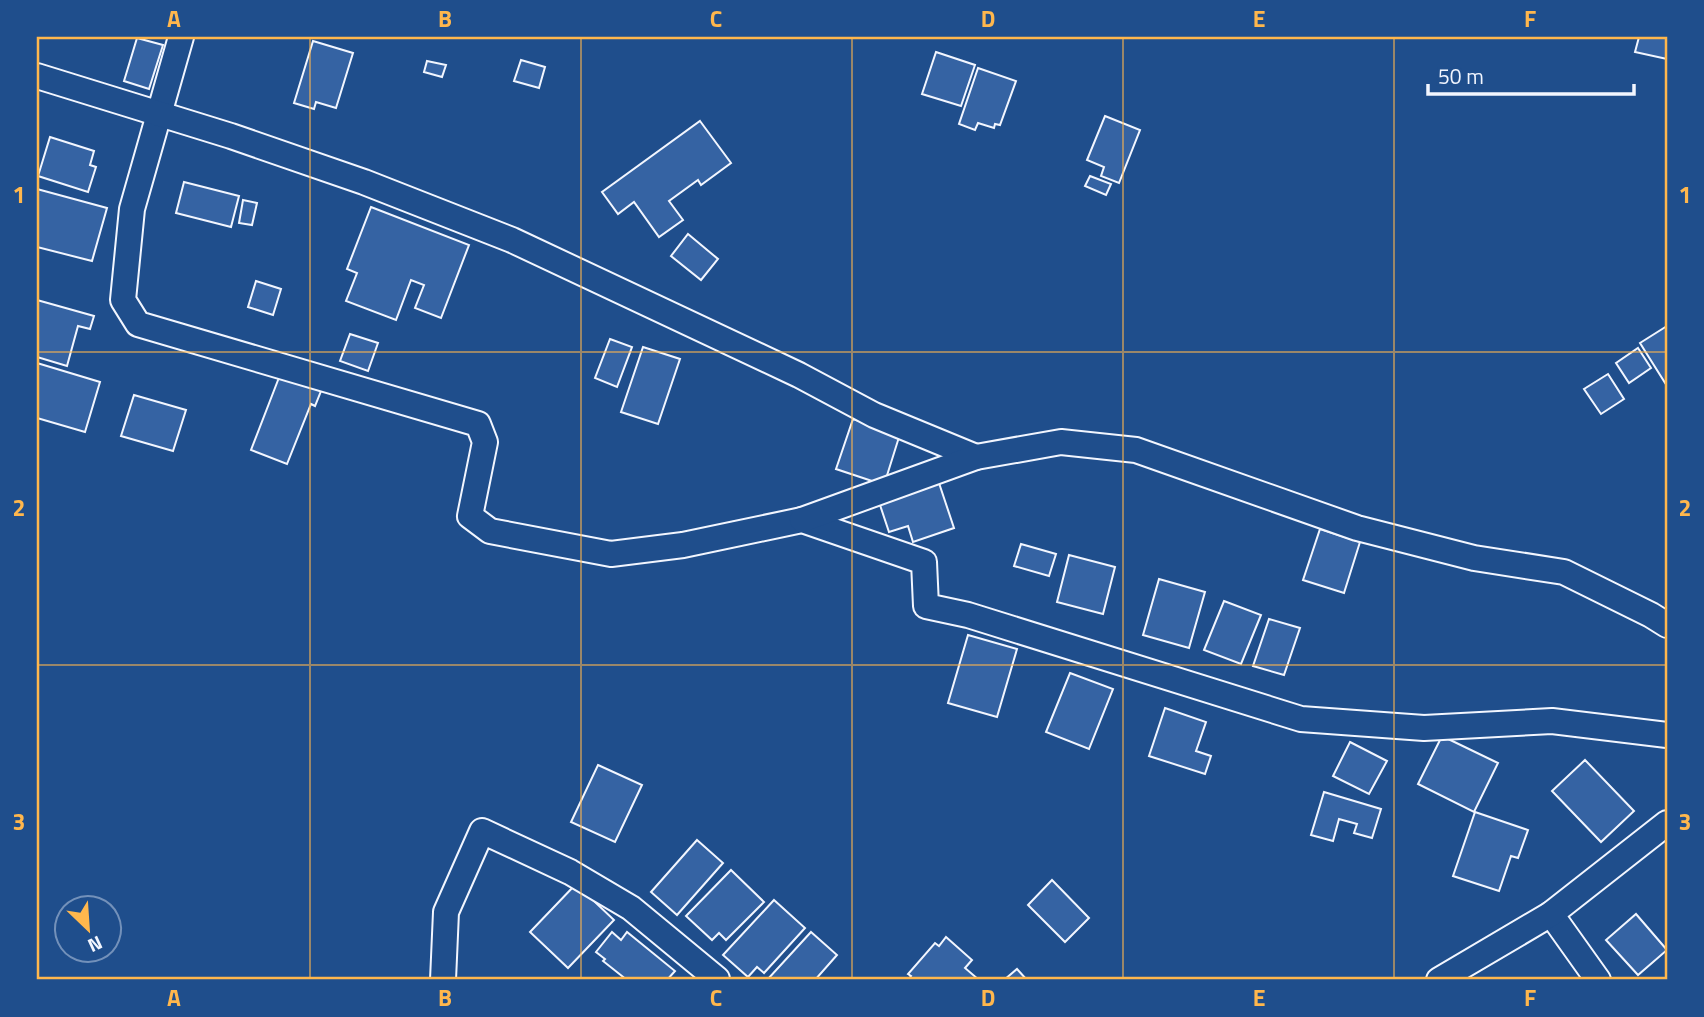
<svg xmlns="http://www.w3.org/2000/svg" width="1704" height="1017" viewBox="0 0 1704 1017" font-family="'Titillium Web',sans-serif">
<rect width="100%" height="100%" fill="#1f4e8c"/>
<g fill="#3563a3" stroke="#f2f6ff" stroke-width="2">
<path d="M1639,37H1667V59L1635,52Z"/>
<path d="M137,38L163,45L149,89L124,81Z"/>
<path d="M313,41L353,53L336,108L316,102L314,109L294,103Z"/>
<path d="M936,52L975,65L961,106L922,94Z"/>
<path d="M521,60L545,67L539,88L514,81Z"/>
<path d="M427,61L446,65L442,77L424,72Z"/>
<path d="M978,68L1016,81L1000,125L995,124L994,128L978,123L975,130L959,124Z"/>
<path d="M1105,116L1140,130L1119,183L1101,176L1104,167L1087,160Z"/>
<path d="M700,121L731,163L701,185L698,180L669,201L683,220L659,237L634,202L618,214L602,192Z"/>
<path d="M50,137L94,151L90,165L96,167L88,192L38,176Z"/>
<path d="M1090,176L1111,184L1106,195L1085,186Z"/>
<path d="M184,182L239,196L231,227L176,213Z"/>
<path d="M37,189L107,208L92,261L37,247Z"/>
<path d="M243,200L257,203L252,225L239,223Z"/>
<path d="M371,207L469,245L441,318L415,308L424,285L411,280L396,320L346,301L357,273L347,269Z"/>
<path d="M688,234L718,259L701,280L671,256Z"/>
<path d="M256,281L281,289L273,315L248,307Z"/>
<path d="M37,300L94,316L90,329L78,326L67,366L37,357Z"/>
<path d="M1667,326V386L1640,343Z"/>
<path d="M350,334L378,343L368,371L340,361Z"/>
<path d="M610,339L632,347L617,387L595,378Z"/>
<path d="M643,347L680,359L658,424L621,412Z"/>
<path d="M1638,348L1651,368L1629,383L1616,363Z"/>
<path d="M37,363L100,382L85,432L37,418Z"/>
<path d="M1608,374L1624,399L1601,414L1584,389Z"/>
<path d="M280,375L321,391L315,406L311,404L287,464L251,450Z"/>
<path d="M134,395L186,410L173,451L121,436Z"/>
<path d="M853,419L900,434L884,485L836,469Z"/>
<path d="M939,483L954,528L913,542L908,526L889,532L879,502Z"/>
<path d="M1320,529L1360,542L1344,593L1303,580Z"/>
<path d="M1021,544L1056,554L1049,576L1014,566Z"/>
<path d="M1069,555L1115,567L1103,614L1057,602Z"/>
<path d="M1159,579L1205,592L1189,648L1143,635Z"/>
<path d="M1224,601L1261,615L1241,664L1204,650Z"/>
<path d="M1269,619L1300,628L1284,675L1253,666Z"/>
<path d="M968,635L1017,649L997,717L948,703Z"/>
<path d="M1070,673L1113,689L1089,749L1046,732Z"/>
<path d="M1165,708L1206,722L1196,751L1211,756L1205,774L1149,756Z"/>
<path d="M1442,736L1498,763L1474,812L1418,784Z"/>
<path d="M1350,742L1387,761L1369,794L1333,776Z"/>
<path d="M1585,760L1634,811L1601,842L1552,791Z"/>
<path d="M598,765L642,785L615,842L571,822Z"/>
<path d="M1324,792L1381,809L1372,838L1354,833L1357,824L1339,819L1333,841L1311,835Z"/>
<path d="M1475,812L1528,830L1518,858L1511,856L1499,891L1453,876Z"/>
<path d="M697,840L723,863L677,915L651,892Z"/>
<path d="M731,870L764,902L726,940L719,933L712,940L686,916Z"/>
<path d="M1052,880L1089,918L1065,942L1028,905Z"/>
<path d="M576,884L614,920L568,968L530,932Z"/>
<path d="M774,900L805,928L764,973L757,967L748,977L723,955Z"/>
<path d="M1636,914L1667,950L1638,975L1606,940Z"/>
<path d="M612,932L621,940L627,932L675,971L667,980H627L603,961L605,959L596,952Z"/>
<path d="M811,932L837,955L815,980H767Z"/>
<path d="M946,937L972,960L965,968L979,980H908L911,976L908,974L935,943L939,946Z"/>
<path d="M1017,969L1027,980H1004Z"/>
</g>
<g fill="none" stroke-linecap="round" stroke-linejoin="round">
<g stroke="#f2f6ff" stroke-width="28">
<g id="minor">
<path d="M181,37L132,209L123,300L138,324L478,424L485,442L470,516L490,531L611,554L683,545L802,520L924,562L926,606L968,615L1301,719L1424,728L1552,721L1667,735"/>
<path d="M37,76L231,136L364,182L512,240L799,375L874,415L976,457"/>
<path d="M802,520L976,457L1061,442L1136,450L1357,528L1474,558L1564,572L1651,615L1667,625"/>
<path d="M1551,914L1598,980"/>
<path d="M443,980L446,912L482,831L570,872L631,908L717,979"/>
<path d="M1439,980L1551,914L1667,823"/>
</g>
</g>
<use href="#minor" stroke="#1f4e8c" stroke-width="24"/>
</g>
<path fill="none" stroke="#ffb74d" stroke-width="2" stroke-opacity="0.55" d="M310,37V980M581,37V980M852,37V980M1123,37V980M1394,37V980M37,352H1667M37,665H1667"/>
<rect width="1704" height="1017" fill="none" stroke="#1f4e8c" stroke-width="77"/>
<g transform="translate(88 929) rotate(155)"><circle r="33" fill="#1f4e8c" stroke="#7391ba" stroke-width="2"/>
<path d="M0-5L12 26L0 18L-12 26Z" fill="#ffb74d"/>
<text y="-10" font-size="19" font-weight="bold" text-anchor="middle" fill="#f2f6ff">N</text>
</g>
<path d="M1428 84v10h206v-10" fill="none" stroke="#f2f6ff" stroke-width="3.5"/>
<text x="1438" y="84" font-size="21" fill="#f2f6ff" stroke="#1f4e8c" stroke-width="5" paint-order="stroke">50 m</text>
<rect x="38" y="38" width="1628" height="940" fill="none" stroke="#ffb74d" stroke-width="2.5"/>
<g font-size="23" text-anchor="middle" font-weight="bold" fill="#ffb74d">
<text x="174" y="27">A</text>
<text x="445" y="27">B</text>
<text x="716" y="27">C</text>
<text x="988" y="27">D</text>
<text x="1259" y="27">E</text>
<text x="1530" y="27">F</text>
<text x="19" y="203">1</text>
<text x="1685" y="203">1</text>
<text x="19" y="516">2</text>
<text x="1685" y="516">2</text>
<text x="19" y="830">3</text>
<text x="1685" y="830">3</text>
<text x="174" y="1006">A</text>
<text x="445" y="1006">B</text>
<text x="716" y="1006">C</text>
<text x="988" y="1006">D</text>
<text x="1259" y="1006">E</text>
<text x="1530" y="1006">F</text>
</g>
</svg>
